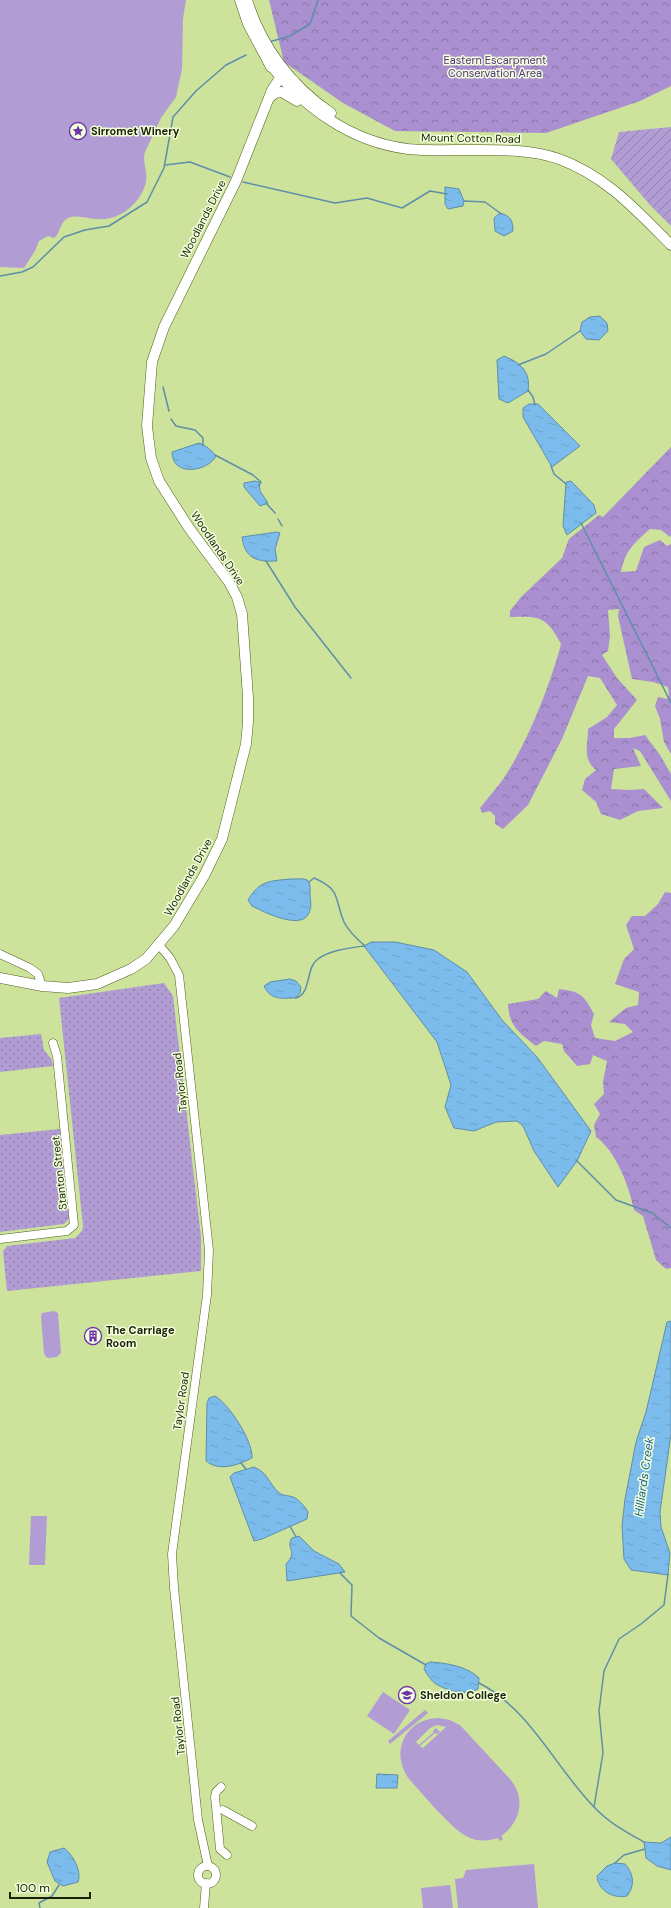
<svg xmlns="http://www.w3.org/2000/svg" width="671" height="1908" viewBox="0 0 671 1908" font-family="'DM Sans',sans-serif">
<defs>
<pattern id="grass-dots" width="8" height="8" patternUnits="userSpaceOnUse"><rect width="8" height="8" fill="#b29cd4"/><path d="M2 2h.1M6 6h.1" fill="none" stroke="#907faa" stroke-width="1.8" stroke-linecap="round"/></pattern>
<pattern id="forest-crowns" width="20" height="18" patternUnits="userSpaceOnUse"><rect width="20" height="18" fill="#aa90d0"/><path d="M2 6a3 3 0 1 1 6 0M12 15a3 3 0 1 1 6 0" fill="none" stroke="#8a75a7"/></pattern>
<pattern id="garden-furrows" width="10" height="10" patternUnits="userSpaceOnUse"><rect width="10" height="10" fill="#b29cd4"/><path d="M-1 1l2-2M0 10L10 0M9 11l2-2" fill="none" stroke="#907faa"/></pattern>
<pattern id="water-ripples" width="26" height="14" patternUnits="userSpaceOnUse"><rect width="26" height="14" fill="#7cbced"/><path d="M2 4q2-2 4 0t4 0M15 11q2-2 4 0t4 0" fill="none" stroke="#6ba1ca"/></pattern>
</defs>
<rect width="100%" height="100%" fill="#cde39c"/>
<g fill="url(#grass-dots)">
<path d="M164,983L173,996L201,1237V1271L7,1291L3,1251L7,1246L75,1238L82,1231L83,1226L59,998Z"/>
<path d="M41,1034L44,1050L52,1060L53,1066L0,1072V1038Z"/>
<path d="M60,1129L69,1219L64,1224L0,1232V1135Z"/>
</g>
<g fill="url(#forest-crowns)">
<path d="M269,0H671V86L640,101L546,133L395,131L343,103L284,62Z"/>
<path d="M671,447V535L670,537L661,530L650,529C634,543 625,551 621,572L636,571L644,547L660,540L667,546L671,544V754L664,742L660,719L655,706L658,697L667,699L669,695L668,687L653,682L632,679L618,616L619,609L608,610L610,636L608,651L602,655L617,678L637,700L614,729V738H630L645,735L660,755L671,774V801L640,751L633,748L641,766L614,769L611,789L630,790L644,789L663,808L638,811L620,820L601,814L596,802L582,790L585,779L596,770C582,759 588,745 588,729L607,717L617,705L600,678L588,676L562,739L528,805L503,829L495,824V816L490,811L482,813L480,808C487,799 494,791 501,782C526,747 550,686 561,644C546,616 540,616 510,617V611L521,597L562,558L569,539L599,515L603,517Z"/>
<path d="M665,892L671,893V1268L666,1269L656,1260L643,1216L634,1210C629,1186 616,1151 596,1137L594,1125L600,1114L594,1104L604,1094L603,1082L607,1061L593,1055L590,1064L577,1066L564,1051L562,1044L544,1041L536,1046C519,1033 509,1026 508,1004L538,999L546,991L557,998L559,989C581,992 583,994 594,1014L591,1025L595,1038L615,1041L633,1032L625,1024L609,1022L626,1008L638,1005L639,992L615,984L624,959L634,949L626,925L632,916H645L658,904Z"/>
</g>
<g fill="#b29cd4" fill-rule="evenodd">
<path d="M0,0H186L183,19L182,69L176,97L161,118L145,152C142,162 148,172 146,182C141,203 120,221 98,219C88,219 78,214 68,218C59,223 61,233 54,238L48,236L39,241L35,251L24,268L0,267Z"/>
<path d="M54,1311L58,1313L61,1353L57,1357L49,1358L46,1357L44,1353L41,1317L42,1313Z"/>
<path d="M31,1516H47L45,1565H29Z"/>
<path d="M383,1692L410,1710L394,1734L367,1716Z"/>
<path d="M425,1710L428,1713L390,1744L388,1741Z"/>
<path d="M439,1718L450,1720L460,1725L510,1779C526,1798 521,1822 501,1836L503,1839L500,1841L498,1838C488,1841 477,1842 468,1837C452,1830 422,1793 409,1779C389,1752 406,1718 439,1718ZM437,1725L446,1727L423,1748L420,1746L435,1733L437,1734L440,1732L436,1728L433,1731L434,1732L419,1745L416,1742L430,1728Z"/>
<path d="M534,1864L538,1908H458L455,1879L463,1878L466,1870Z"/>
<path d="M450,1885L453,1908H423L421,1888Z"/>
</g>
<path fill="url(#garden-furrows)" d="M671,127V226L650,205L611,159L619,132Z"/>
<g fill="url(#water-ripples)" stroke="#5f8ea8">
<path d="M445,187L459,189L464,201L463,206L448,209L445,204Z"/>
<path d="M500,213C511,216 513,221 513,231L504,236L495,231L494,218Z"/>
<path d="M600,316L607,323L608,331L599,340L586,339L580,331L582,322L590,317Z"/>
<path d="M504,356C521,363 531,372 528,391L508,403L499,399L497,360Z"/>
<path d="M529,404H538L580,446L552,467L523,417V408Z"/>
<path d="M199,443C207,446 211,450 216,456C209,471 172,478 172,452Z"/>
<path d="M255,481L259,482L260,491L268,503L260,506L244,487V483Z"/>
<path d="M571,481L594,505L596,513L567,535L563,526L566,482Z"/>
<path d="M277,532L280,533L275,549L277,561C257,562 245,559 242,537Z"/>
<path d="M291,879C296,879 303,878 307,880C311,883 310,890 310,895C310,899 312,906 310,910C305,933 264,912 252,906L248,900C260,880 270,881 291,879Z"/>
<path d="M371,942H395L434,950L467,972L502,1020L537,1057L591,1131L577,1161L558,1187L534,1151L523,1126L517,1121L496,1122L474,1131L454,1128L445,1107L451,1085L437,1042L364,946Z"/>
<path d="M290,979L296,981L301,987L300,993L296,998C282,998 271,1001 264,986L270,982Z"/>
<path d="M671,1321V1434L660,1512L661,1527L670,1553L668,1575L631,1570L624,1559L622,1526L625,1499L636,1442L646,1412L667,1322Z"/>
<path d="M215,1396C229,1404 253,1441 252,1458C238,1465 220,1472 206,1461L207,1403L209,1398Z"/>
<path d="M254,1467C268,1473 268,1482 278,1492C283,1496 287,1495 293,1497C299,1499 305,1507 308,1512L307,1519L262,1539L254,1541L230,1477L234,1473Z"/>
<path d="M299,1536L314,1551L339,1564L345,1572L287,1581L286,1564C299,1551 285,1549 292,1538Z"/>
<path d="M430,1662C446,1663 467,1666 479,1678L478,1689C466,1696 448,1691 436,1684C431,1681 427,1674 424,1669L426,1664Z"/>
<path d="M377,1774L398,1775L397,1788H376Z"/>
<path d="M671,1837V1870L657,1866L646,1858L644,1842L661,1843Z"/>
<path d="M64,1848C73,1855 82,1871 78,1882L63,1886L55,1881L47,1862L50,1852Z"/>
<path d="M615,1863L625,1864C634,1874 635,1886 627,1896C612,1899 598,1890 597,1876L607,1866Z"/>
</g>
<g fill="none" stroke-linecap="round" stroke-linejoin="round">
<g stroke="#5f8ea8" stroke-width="1.5">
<path d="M269,42L290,36L310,24L318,0"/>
<path d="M165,165L190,162L230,177"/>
<path d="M243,182L335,203L367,198L402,208L430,191L447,194"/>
<path d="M464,201L485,202L500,213"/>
<path d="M0,276L22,272L33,267L64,237L85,230L109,226L147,202L164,168L173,117L196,91L226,65L246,55"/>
<path d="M518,365L546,354L580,331"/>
<path d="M163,387L169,411"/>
<path d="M528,390L533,397L535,405"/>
<path d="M171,419L176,426L195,430L203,438V445"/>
<path d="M215,455L253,475L261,482L259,486"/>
<path d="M551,466L554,474L566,484"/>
<path d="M266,503L275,513"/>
<path d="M278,519L282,526"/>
<path d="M581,523L671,703"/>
<path d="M266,561L295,607L351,678"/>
<path d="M309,882L314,878C342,890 334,899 344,922C348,930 358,940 365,946"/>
<path d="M296,998C312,993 305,968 318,959C330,950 349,948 364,946"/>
<path d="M576,1160L616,1200L652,1213L671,1228"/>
<path d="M241,1463L246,1469"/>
<path d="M290,1526L296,1537"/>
<path d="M340,1573L352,1585L351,1616L379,1638L426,1665"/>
<path d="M479,1683C530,1709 555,1767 594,1807C609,1823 626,1832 644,1842"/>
<path d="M594,1807L603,1753L599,1711L604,1671L619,1639L641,1624L664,1605L668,1574"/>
<path d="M615,1863L624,1855L645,1849"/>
<path d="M40,1908L39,1903L52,1896L59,1885"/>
</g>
<g stroke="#4f601c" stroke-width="9">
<g id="minor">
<path d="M159,945L170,958L179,975L209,1250L207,1295L172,1554L174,1588L198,1820L208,1866"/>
<path d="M0,954L30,968L38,974L42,986"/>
<path d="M0,1239L67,1231L74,1225L57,1056L53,1043"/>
<path d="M221,1787L216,1792L215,1797L220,1849L227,1855"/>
<path d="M223,1810L252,1826"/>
<circle cx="207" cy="1875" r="9"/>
<path d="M204,1908L206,1883"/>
</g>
</g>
<g stroke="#4f601c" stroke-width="11">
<g id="major">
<path d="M240,0L248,24L271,67"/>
<path d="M247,0C261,46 291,86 331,113"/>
<path d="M268,61C302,107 351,142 408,149C428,151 449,150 469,150C499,150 530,149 559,159C606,176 637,211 671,245"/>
<path d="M269,98L275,93L282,92L297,101"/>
<path d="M0,978L42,986L68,988L97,984L131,969L146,959L174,926L204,876L222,839L246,744L248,722V697L242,614L237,597L229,582L189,528L159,481L151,458L147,426L152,362L164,327L236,181L272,90L278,81L284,77L294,81"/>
</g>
</g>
<use href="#minor" stroke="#fff" stroke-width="8"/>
<use href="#major" stroke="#fff" stroke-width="10"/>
</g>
<defs>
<g id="sight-ring" transform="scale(0.9)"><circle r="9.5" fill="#f3ffdc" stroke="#6d33a9" stroke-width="1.5"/><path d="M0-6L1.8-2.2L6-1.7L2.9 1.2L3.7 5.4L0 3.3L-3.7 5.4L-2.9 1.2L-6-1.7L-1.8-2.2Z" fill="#6d33a9"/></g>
<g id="building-ring" transform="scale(0.9)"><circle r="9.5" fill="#f3ffdc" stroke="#6d33a9" stroke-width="1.5"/><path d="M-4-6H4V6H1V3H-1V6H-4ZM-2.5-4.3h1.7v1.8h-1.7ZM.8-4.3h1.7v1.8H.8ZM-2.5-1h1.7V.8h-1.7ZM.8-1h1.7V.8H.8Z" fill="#6d33a9"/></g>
<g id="school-ring" transform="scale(0.9)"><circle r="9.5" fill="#f3ffdc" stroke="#6d33a9" stroke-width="1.5"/><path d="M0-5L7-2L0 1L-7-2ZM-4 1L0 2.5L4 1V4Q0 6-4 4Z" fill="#6d33a9"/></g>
</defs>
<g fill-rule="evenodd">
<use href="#sight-ring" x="78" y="131"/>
<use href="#building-ring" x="93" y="1336"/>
<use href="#school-ring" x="407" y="1695"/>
</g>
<g text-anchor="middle" stroke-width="3" stroke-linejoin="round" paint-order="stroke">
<g font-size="11" fill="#53307c" stroke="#f3ffdc">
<text x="495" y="64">Eastern Escarpment<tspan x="495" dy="13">Conservation Area</tspan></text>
</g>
<g font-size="11" font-weight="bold" fill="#1a2106" stroke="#f3ffdc" text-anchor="start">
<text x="91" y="135">Sirromet Winery</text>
<text x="106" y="1334">The Carriage<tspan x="106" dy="13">Room</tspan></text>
<text x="420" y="1699">Sheldon College</text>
</g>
<g font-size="11" fill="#1a2106" stroke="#f3ffdc">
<text transform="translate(471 138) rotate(1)" y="4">Mount Cotton Road</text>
<text transform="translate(203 219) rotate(-63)" y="4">Woodlands Drive</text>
<text transform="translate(218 548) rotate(56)" y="4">Woodlands Drive</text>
<text transform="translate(188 877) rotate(-61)" y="4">Woodlands Drive</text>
<text transform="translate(180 1082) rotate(-96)" y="4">Taylor Road</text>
<text transform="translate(59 1173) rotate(-96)" y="4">Stanton Street</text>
<text transform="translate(181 1401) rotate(-82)" y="4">Taylor Road</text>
<text transform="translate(178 1726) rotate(-96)" y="4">Taylor Road</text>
</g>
<g font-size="12" font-style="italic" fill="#135d8a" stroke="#f3ffdc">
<text transform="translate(644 1477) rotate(-82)" y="4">Hilliards Creek</text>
</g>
</g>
<path d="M10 1892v6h80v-6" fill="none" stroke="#1a2106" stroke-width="2"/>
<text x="16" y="1892" font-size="12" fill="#1a2106" stroke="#f3ffdc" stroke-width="3" paint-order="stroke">100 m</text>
</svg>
